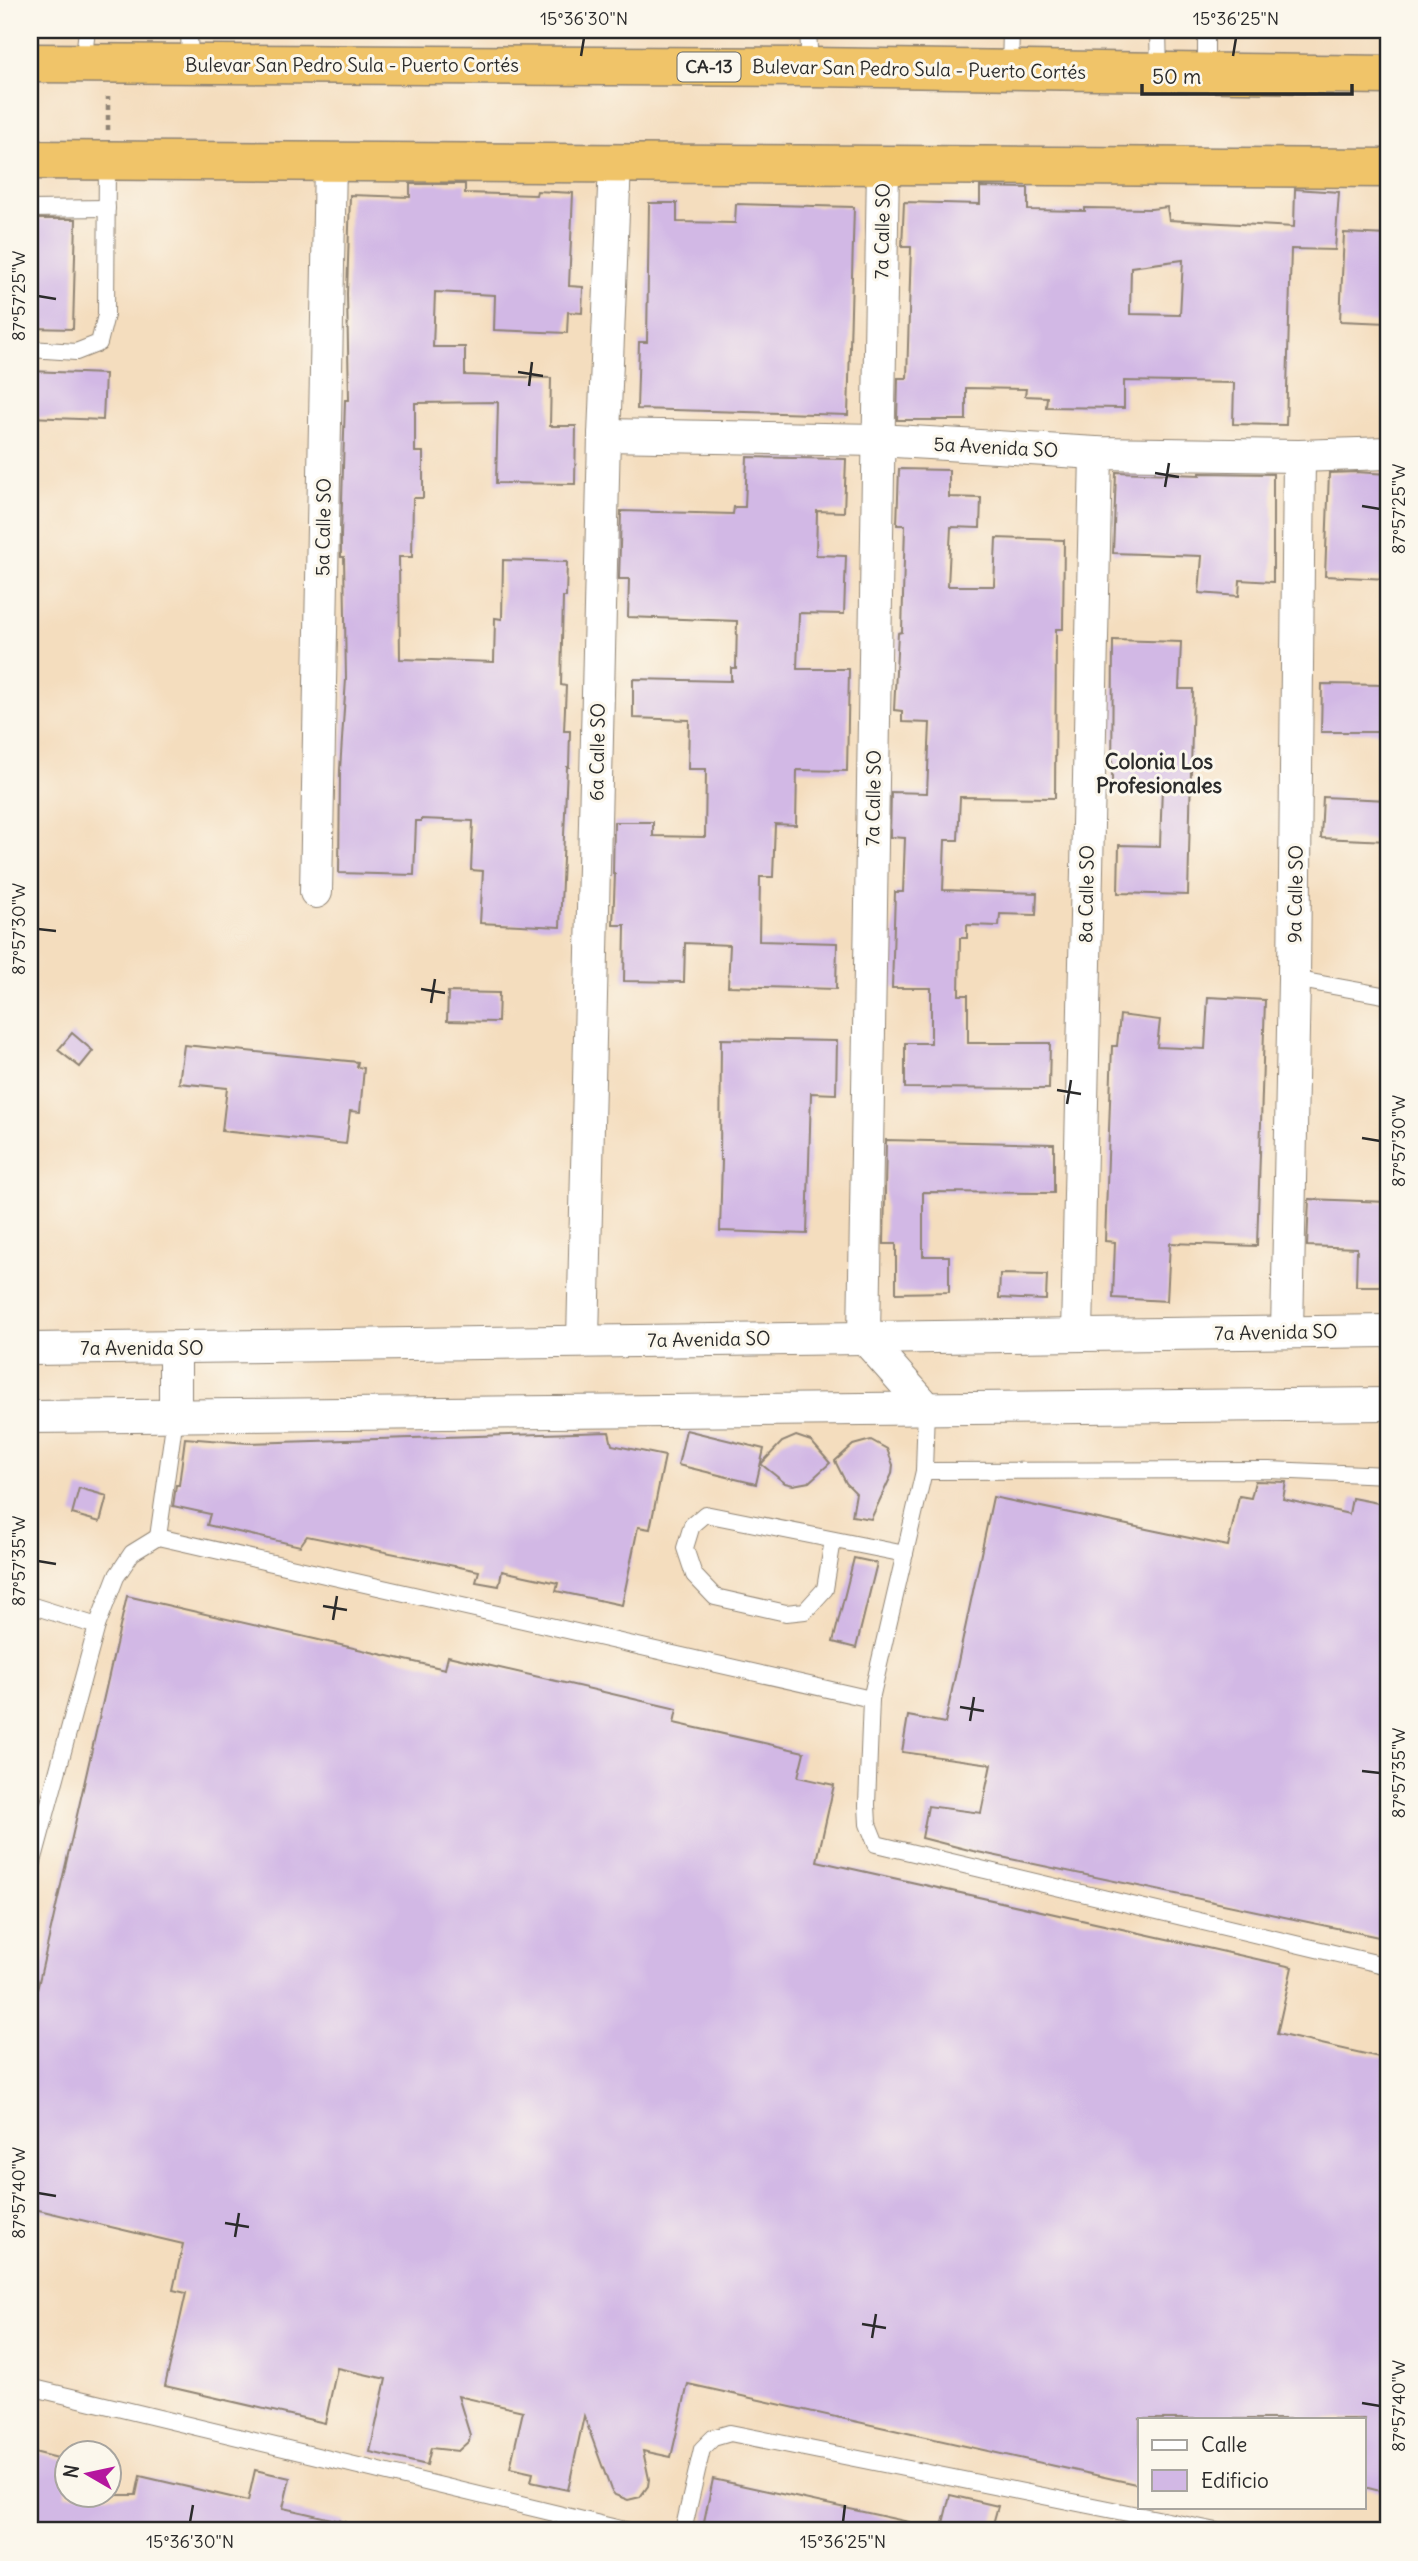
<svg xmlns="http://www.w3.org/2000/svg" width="1418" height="2561" viewBox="0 0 1418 2561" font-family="Delius,sans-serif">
<rect width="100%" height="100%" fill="#fbf7ec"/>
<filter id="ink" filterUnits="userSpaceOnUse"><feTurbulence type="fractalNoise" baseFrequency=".0143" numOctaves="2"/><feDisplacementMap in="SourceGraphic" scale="14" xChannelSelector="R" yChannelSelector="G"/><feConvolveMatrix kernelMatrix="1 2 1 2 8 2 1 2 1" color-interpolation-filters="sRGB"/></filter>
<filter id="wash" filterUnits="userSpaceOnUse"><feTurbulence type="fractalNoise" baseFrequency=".00686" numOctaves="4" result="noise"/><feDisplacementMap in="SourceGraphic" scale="28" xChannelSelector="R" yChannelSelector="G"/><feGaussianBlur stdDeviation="1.57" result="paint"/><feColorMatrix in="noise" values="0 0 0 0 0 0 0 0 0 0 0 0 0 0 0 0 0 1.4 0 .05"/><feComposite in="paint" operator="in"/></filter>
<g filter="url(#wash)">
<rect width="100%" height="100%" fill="#f4ddbe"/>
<g id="blocks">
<g fill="#d2b8e5" fill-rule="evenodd">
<path d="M410,184H465V193L536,195L537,191L573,193L569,286L583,287L582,313L568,312L567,333L494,330L495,295L435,292L433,347H465V375L551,378L550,426H576L575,484L496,483L498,402L415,403V452H423V498H413L412,557H399L400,659L494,662L495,618L502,619L503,560L567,562L566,597H563L561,685L566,686L564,731H570L569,767H567L560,927L480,923L483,871L471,870L473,821L421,819V821H416L414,875L339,873L340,770L346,679L344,557H341V535L345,400H349L347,294L350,195L410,197Z"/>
<path d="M980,187L1028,188V210L1085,211V208L1151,209L1167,207L1169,220L1294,227L1295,189L1339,192L1335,250L1291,249L1286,425L1233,424L1234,383L1124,381V408L1046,407L1047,397L1025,396L1026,389L966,388V420H897L898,378H907L911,247H902L904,202L980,204ZM1183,260L1180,315L1130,314L1131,267Z"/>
<path d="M649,203H677V222L735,223L736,204L854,207L848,415L637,409L639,342H647Z"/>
<path d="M30,219H76L73,329L30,328Z"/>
<path d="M1344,233L1388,235V323L1340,321Z"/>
<path d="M30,371L105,374L103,420L30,417Z"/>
<path d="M747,457L846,459L844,512L817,511L816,555L846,556L844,614L799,613L797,669H849L847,771L797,770L796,825L775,824L773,877H760L759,941L837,943L836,989L728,986L730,945L685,943L684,982L624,981L625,925H613L615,874H613L614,822H653V836L705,837L706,769H688L689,720L633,718V679L731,681V668H736L737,621L628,617L629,579H619L621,511L733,514L734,507H745Z"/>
<path d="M899,469L949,470V497L981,498L980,528L951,527L948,586H994L996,538L1064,540L1063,629H1056L1055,798L960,797L958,840H945L943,890L1037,893L1036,915L1000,914L999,926L967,925V938H960L959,995H968V1043H1050L1049,1089L905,1088V1043H931V988H892L895,892H903L905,838L890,837L891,792L927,793L930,723L902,722V711L894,710L898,633L902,632L905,525H897Z"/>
<path d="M1116,472L1200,475V473L1273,474V582L1240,580L1239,596L1199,593L1202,556L1113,553Z"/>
<path d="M1356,472L1388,474V579L1325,576L1329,473Z"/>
<path d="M1113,640L1181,642L1179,689H1193L1188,895L1118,893L1119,845L1160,846L1162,786L1112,785Z"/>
<path d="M1322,684L1388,685V732H1321Z"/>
<path d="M1323,797L1388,800V841L1321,838Z"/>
<path d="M448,992L499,993L498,1022L447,1021Z"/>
<path d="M1208,997L1265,1000L1257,1246L1170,1243L1167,1301L1113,1298L1115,1242L1105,1241L1112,1046H1117L1120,1015L1160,1020L1157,1047L1205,1049Z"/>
<path d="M72,1033L93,1051L80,1067L58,1050Z"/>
<path d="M721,1039L837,1041L836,1094L811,1093L807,1234L720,1231L722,1160H720Z"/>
<path d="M184,1045L358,1062L357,1067L364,1068L360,1112L350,1111L346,1144L222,1131L227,1088L179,1083Z"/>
<path d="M886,1140L1054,1144V1193L923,1192V1256H949V1292L896,1293V1244H884Z"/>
<path d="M1309,1199L1388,1202V1286H1356L1357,1248L1307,1246Z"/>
<path d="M1000,1274L1047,1275L1046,1300L999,1298Z"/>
<path d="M686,1430L764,1449L756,1484L678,1465Z"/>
<path d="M609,1432L612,1445L665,1456L650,1529L638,1527L622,1605L556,1591L558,1583L502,1571L499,1586L476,1582L479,1571L307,1536L300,1546L207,1525L210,1514L173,1506L176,1485H179L185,1438L248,1443Z"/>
<path d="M796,1436L811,1441L830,1463L809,1482L793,1485L785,1483L761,1464L782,1442Z"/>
<path d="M871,1440L887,1449L893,1465L892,1474L871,1519L852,1516L856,1493L846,1483L835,1461L853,1445Z"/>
<path d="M1255,1481L1286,1482L1283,1499L1349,1514L1352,1498L1388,1505V1939L973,1851L922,1838L928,1806L981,1813L991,1764L902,1752L908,1716L945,1723L993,1497L1228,1546L1239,1496L1251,1498Z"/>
<path d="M79,1488L107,1496L100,1522L72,1514Z"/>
<path d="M854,1558L877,1563L856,1648L833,1642Z"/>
<path d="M127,1596L445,1669L448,1656L677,1709L674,1723L804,1752L798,1777L834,1785L817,1861L1292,1967L1277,2034L1388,2059V2493L1364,2487V2419H1140V2485L688,2384L671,2457L643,2451L649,2479L648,2486L640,2497L628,2500L615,2495L611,2490L584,2416L568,2490L531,2482L533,2473L510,2468L523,2411L458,2396L470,2435L469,2441L458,2451L431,2448L427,2465L370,2452L386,2379L337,2368L325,2423L165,2386L186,2293L173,2290L183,2244L30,2208V2021Z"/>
<path d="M30,2451L66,2460V2495H136L140,2476L248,2501L255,2470L290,2478L283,2508L345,2522L344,2531H30Z"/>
<path d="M713,2479L909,2522L908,2531H702Z"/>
<path d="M950,2495L998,2506L991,2531H941Z"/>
</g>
</g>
</g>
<g filter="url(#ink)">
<use href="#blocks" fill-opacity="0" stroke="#908474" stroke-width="2"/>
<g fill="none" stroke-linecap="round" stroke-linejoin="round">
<g stroke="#908474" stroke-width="18">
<g id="service">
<path d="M189,30L190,65"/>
<path d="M808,30L810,67"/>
<path d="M1158,30L1159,73"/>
<path d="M83,64L87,30"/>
<path d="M1010,69L1011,30"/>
<path d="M1206,73V30"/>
<path d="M30,209L107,208"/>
<path d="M30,349L76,352L99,343L106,315L107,160"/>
<path d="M1294,979L1388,996"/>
<path d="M926,1407L924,1471L871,1699L867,1805L868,1824L876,1844L1388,1966"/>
<path d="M924,1471L1269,1470L1388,1475"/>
<path d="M158,1537L175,1417"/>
<path d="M833,1540L825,1589L805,1611L786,1613L715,1597L694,1575L685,1548L692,1525L705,1514L905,1554"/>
<path d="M30,1605L97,1626"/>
<path d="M30,1873L97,1626L116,1577L132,1553L158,1537L871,1699"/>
<path d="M30,2387L629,2531"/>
<path d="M683,2531L702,2449L713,2438L730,2433L1217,2531"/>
</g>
</g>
<g stroke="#908474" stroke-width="34">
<g id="minor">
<path d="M883,165L864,1337L926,1407"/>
<path d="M604,435L878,440L1096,453L1299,456L1388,453"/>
<path d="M316,892L330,162"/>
<path d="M1287,1332L1294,979L1299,456"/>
<path d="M1077,1334L1096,453"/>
<path d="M583,1340L604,435L615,163"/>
<path d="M30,1349L1388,1331"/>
<path d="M30,1417L1388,1404"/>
<path d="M175,1417V1349"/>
</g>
</g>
<g stroke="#908474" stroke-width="41">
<g id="trunk">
<path d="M30,63L810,67L1388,75"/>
<path d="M30,160L1388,168"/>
</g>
</g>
<path stroke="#908474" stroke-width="4.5" stroke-dasharray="5 5" stroke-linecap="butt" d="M108,130V97"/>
<use href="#service" stroke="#fff" stroke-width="16"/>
<use href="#minor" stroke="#fff" stroke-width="32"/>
<use href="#trunk" stroke="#f0c469" stroke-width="38"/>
</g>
</g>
<path fill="none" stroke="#2b2b2b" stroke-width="2.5" d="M581,56L584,38M1233,56L1236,38M38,296L56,299M518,372L543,376M529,386L532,362M1155,473L1179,477M1165,487L1169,463M1362,506L1380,509M38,929L56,931M421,989L445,993M431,1003L435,979M1057,1090L1081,1094M1067,1104L1071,1080M1362,1138L1380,1141M38,1561L56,1564M323,1606L347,1610M333,1620L337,1596M960,1707L984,1711M970,1721L974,1697M1362,1771L1380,1773M38,2193L56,2196M225,2223L249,2227M235,2237L239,2213M862,2324L886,2328M872,2338L876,2314M1362,2403L1380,2406M190,2522L193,2505M843,2522L845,2505"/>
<g text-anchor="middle" stroke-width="6" stroke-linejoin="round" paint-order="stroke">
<rect fill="#fbf7ec" stroke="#696865" stroke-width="2" x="677.5" y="52.5" width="63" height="29" rx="5"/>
<g font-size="18" font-weight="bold" fill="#2b2b2b">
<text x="709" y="73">CA-13</text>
</g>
<g font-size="19" fill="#2b2b2b" stroke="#fbf7ec">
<text x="352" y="72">Bulevar San Pedro Sula - Puerto Cortés</text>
<text transform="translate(919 69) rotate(1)" y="7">Bulevar San Pedro Sula - Puerto Cortés</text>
<text transform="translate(882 231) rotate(-89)" y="7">7a Calle SO</text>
<text transform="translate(996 447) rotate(3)" y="7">5a Avenida SO</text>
<text transform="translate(323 527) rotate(-89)" y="7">5a Calle SO</text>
<text transform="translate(597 752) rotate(-89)" y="7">6a Calle SO</text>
<text transform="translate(873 798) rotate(-89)" y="7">7a Calle SO</text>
<text transform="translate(1086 894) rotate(-89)" y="7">8a Calle SO</text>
<text transform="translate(1295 894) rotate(-89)" y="7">9a Calle SO</text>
<text transform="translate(1276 1332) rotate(-1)" y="7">7a Avenida SO</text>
<text transform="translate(709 1339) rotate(-1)" y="7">7a Avenida SO</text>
<text x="142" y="1355">7a Avenida SO</text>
</g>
<g font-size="21" font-weight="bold" fill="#2b2b2b" stroke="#fbf7ec">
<text x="1159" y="769">Colonia Los<tspan x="1159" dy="24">Profesionales</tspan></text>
</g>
</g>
<rect width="1418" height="2561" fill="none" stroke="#fbf7ec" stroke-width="77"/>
<rect x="1138" y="2418" width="228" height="91" fill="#fbf7ec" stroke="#a8a59f" stroke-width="2"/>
<rect x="1152" y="2440" width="35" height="10" fill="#ffffff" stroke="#a8a59f" stroke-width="2"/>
<text x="1201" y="2452" font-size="21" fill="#2b2b2b">Calle</text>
<rect x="1152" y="2470" width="35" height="21" fill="#d2b8e5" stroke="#a8a59f" stroke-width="2"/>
<text x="1201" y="2488" font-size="21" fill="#2b2b2b">Edificio</text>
<g transform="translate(88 2474) rotate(279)"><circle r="33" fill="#fbf7ec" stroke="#a8a59f" stroke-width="2"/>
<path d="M0-5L12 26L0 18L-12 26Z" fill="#b5179e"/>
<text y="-10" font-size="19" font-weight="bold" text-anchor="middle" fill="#2b2b2b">N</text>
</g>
<path d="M1142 84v10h210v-10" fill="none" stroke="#2b2b2b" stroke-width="3.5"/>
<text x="1152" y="84" font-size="21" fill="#2b2b2b" stroke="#fbf7ec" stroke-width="5" paint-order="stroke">50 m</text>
<rect x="38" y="38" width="1342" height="2484" fill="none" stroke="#2b2b2b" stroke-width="2.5"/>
<g font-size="18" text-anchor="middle" fill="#2b2b2b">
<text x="584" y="25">15°36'30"N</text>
<text x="1236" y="25">15°36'25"N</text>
<text transform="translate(19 296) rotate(-90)" y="6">87°57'25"W</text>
<text transform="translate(1399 509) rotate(-90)" y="6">87°57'25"W</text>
<text transform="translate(19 929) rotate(-90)" y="6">87°57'30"W</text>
<text transform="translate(1399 1141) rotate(-90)" y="6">87°57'30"W</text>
<text transform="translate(19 1561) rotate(-90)" y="6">87°57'35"W</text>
<text transform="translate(1399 1773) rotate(-90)" y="6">87°57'35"W</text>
<text transform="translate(19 2193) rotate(-90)" y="6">87°57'40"W</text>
<text transform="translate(1399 2406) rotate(-90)" y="6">87°57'40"W</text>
<text x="190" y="2548">15°36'30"N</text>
<text x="843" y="2548">15°36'25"N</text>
</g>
</svg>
